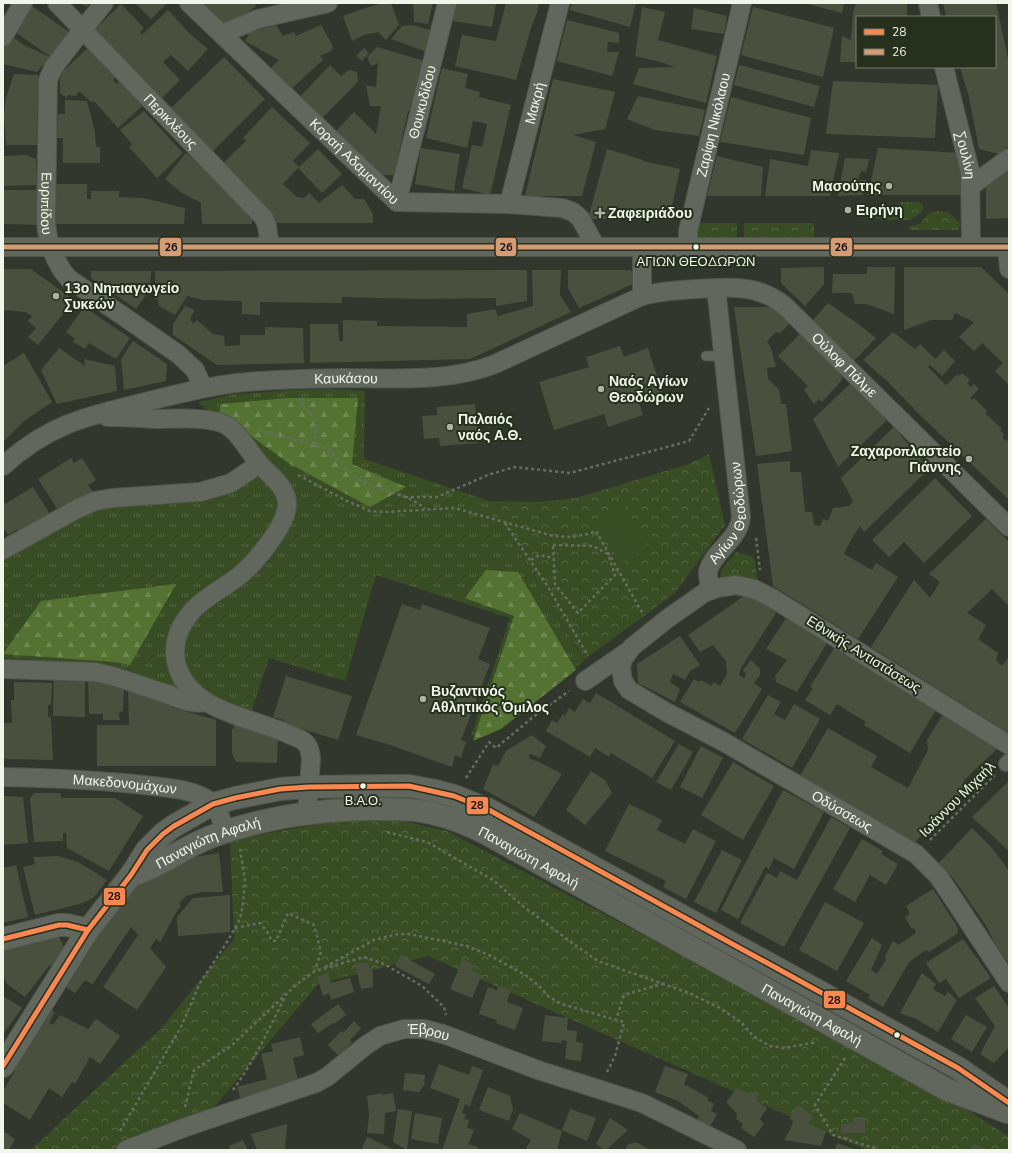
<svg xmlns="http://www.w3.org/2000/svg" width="1012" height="1153" viewBox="0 0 1012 1153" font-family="'Nunito Sans',sans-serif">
<defs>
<pattern id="grass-tufts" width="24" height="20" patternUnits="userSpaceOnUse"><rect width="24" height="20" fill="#394d24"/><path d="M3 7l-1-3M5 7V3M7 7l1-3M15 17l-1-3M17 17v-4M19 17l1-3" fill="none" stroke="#566744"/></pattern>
<pattern id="forest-firs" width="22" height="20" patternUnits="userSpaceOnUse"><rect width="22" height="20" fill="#547333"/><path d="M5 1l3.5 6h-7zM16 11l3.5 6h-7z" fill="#6d8851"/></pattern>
<pattern id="park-crowns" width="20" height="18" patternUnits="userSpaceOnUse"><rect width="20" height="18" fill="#394d24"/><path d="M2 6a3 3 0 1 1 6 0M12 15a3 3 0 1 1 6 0" fill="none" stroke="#566744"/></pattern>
</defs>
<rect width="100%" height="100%" fill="#31372c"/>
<path fill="url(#grass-tufts)" d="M329,389L365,391L364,459L489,501L584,661L499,727L471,736L510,618L376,575L345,681L269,658L251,713L175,689L108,664L3,658V555L74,517L108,505L183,503L238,486L263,461L198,402L230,395L291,390Z"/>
<g fill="url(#forest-firs)">
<path d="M287,398H358L352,464L406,487L370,507L290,464L219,413L221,404Z"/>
<path d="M486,570L518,572L576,670L501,729L473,741L514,616L465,598Z"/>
<path d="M176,584L130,665L115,662L3,654L41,601Z"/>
</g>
<g fill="url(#park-crowns)">
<path d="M901,202H919L923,205V211L911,220H884L875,218V214L883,205L897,206Z"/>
<path d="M936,211L948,212L960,223L959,230H910L908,227L920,224L928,214Z"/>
<rect x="694" y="223" width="43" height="15"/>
<rect x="744" y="223" width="70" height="15"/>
<path d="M709,454L725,525L675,593L584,660L489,501L538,502L576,498L689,464Z"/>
<path d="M736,552L754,557L758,584L744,578H720L722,569Z"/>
<path d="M340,820L402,821L447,831L943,1094L1009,1137V1150H866L428,956L318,984L210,1112L119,1146L113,1150H31L162,1027L234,939L230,840Z"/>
</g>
<path fill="#394d24" d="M624,505L649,547L621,564L595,522Z"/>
<g fill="#49513e">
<path d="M80,3H90L87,7Z"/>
<path d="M135,3H167L151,19Z"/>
<path d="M203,3H254L256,6L228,29L203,4Z"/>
<path d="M383,3H391L399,25L386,40L378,32L364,35L352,41L343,16L369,7Z"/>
<path d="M413,3H433L428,24L414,22Z"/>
<path d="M455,3H496L492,27L452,21Z"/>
<path d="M506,3H539L537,13L531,28L516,80L455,66L462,35L496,41Z"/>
<path d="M572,3H636L630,27L570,10Z"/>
<path d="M804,3H844L842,13Z"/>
<path d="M856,3H907V17H857V62H840L842,36L851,40L853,13Z"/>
<path d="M943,3H996L1009,63V146L999,154L979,149L969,97L960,67H995V17H946Z"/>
<path d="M29,4L69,32L51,57L12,30Z"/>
<path d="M121,4L144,28L140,32L142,35L168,10L190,34L208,49L188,71L171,55L163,62L180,80L160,100L91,33Z"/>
<path d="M642,7L665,12L658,40L717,56L706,103L633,84L639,68L675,67L657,61L635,56Z"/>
<path d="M753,7L834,28L823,77L741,55Z"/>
<path d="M694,8L727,16L724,34L691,29Z"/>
<path d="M567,20L619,33V43L608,42L607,52H619L612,76L557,61Z"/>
<path d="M276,25L283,36L294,32L296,36L321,25L333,46L331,51L320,56L323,60L290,90L268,71L279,60L245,41L250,32Z"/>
<path d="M412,25L434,31L430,53L391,39L402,26Z"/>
<path d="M10,35L24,45L50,57L37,72L3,64V48Z"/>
<path d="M89,47L102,63L105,60L119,75L113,80L116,84L120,81L142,106L118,128L94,101L92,103L79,91L76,96L68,95L67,98L60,93V74Z"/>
<path d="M377,47L428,62L416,111H408L394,175H380L335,132L354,112L376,134L381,106H370L366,85L376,87L378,63L371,66L367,57Z"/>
<path d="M364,48L369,53L362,61L356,56Z"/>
<path d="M224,57L265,99L211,153L169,110Z"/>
<path d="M330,65L341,76L349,70L357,72L358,82L320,120L298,99Z"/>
<path d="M739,65L820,86L814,107L734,85Z"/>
<path d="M442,68L468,74L465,88L480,92L479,97L511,105L490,195L462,188L472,145L482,147L487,124L473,121L467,148L426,138Z"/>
<path d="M14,74L38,75L37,145H6L4,116L6,97Z"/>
<path d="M553,79L615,92L605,129L573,135L596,142L582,196H525Z"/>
<path d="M833,81L938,85L935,138L826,134Z"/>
<path d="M638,96L705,110L699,136L655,130L627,119Z"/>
<path d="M731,97L811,118L804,155L720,142Z"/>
<path d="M65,100L87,101L95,132L96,147H100V163H63V138H57L58,114H65Z"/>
<path d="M272,107L310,143L293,161L299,167L318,149L342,174L322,193L298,168L283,184L297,197L304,198L309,193L319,203L342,185L355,199H364L373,214V223H276L262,207L220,166L246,141L243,138Z"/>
<path d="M144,111L183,153L157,178L129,147L132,144L120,130Z"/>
<path d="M421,148L460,154L454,191L415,184Z"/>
<path d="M878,148L960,153L961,195H868Z"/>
<path d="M607,149L643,160V161L680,169L669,220L588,219Z"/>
<path d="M811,150L839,153L830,196H765L770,159L808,166Z"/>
<path d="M186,153L203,167L252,214V224H202L201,203L182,193L165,179Z"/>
<path d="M26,155L36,159L37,185L3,186V156Z"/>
<path d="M717,156L763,167L761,196H707Z"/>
<path d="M845,158L869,159L866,172L861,171L858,180H866L863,195L838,196Z"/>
<path d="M1009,167V218L986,219V185Z"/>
<path d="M56,184H87V199H91V191H119V197L143,198L185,208L184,224H56Z"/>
<path d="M3,190H39L40,225L3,224Z"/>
<path d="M824,267V284L805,306L781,283V268Z"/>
<path d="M867,267H895L894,314L866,304H855L852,293H832L833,274H867Z"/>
<path d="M904,267H981L1009,294V385L995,371L1003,363L982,343L974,351L959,337L974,322L955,313L952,320H931L904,330Z"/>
<path d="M3,269H31L74,300L38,345L28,337L36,328L28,321L32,316L25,312L3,310Z"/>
<path d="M527,270V301L496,306V298L418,299L342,297V303L260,302V315L242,314V301L203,300L187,296L175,315L159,306L158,299H155V271Z"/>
<path d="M532,270H561L560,295L571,312L470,359L310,363V324H338L339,341H343V320L377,321V326L467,327V314L495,309L498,316L533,306Z"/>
<path d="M568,270H631L635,283L579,308L568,288Z"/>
<path d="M91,271H151L150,289L136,309L91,278Z"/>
<path d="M828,303L857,323L876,338L851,364L812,321Z"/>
<path d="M185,306L195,310L190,318L193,324L197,320L213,334L224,336L225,346L240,345V335H265V327L303,328L304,363L217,365L173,335V324Z"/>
<path d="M84,307L130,338L116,359L89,343L85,349L73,342L75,339L66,332Z"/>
<path d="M734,307H773L790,323L780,333L776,332L767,341L771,348L776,367L767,368L768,379L779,390L781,404H786L792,451L756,456Z"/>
<path d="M893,332L915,349L920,344L935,359L944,350L955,361L942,376L930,365L928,367L946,385L958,374L959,376L962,373L970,380L967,383L971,387L974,384L979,389L970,398L972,400L974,398L987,411L985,413L1002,429L1000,430L1004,435L1002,437L1006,441L1009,438V497L1007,498L919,414L885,379L863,360Z"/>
<path d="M800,334L820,354L841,373L842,380L822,402L819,399L814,404L804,390L808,386L778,356Z"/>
<path d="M133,341L167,364L166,381L124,390L121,359Z"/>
<path d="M620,346L624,357L648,348L663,395L639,402L643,415L608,427L604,414L554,430L539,382L589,367L586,357Z"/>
<path d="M59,348L85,366L84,359L115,366L117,391L57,404L41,370Z"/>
<path d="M24,353L52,402L24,421L4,441L3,439V366Z"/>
<path d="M850,384L887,420L838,467L813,419Z"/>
<path d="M475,404L478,443L440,446L439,438L424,439L422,416L437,415V407Z"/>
<path d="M894,427L929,469L864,532L860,526L852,538L844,554L872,570L876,563L898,577L858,639L773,586L757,464L790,461V472H801L805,512H812L814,525L820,526L823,519L828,521L833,508L849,506L853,501L841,478Z"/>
<path d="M71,458L74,463L82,458L96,480L88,485L93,492L60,513L38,479Z"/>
<path d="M935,478L972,516L924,563L904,542L889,557L872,540Z"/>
<path d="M33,487L51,516L21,534L18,529L8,535L5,530L3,531V502L5,504Z"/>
<path d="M986,519L1009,542V606L992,589L967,613L986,625L978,639L998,653L996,660L1002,666L1009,657V733L871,647L914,580L930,598L940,582L929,574Z"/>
<path d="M744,596L755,597L776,613L741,668L739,675L744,678L746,674L743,670L751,660L760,669V675L754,683L762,689L735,733L680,702L694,679L699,682L701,680L711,686L714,682L720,686L727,674L726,661L713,645L700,652L688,635Z"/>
<path d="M402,604L420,610L422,604L490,628L478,659L490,664L461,740L466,742L461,758L455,755L452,767L390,745L356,735Z"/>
<path d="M786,618L827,643L797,692L776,682L775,676L787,660L766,649Z"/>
<path d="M680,636L700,665L690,671L685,680L673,674L670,682L680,689L675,702L638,683L637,664Z"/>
<path d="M834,648L936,710L910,753L864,725L866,722L837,704L830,715L805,700L813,688L810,687Z"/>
<path d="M85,674V717L53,716L54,676Z"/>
<path d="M286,676L352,696L338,740L283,723L284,720L273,717Z"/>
<path d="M88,677L124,685L123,711L119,713L120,720H103V714H89Z"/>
<path d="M14,682L52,683L51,705H48V717H51L53,760L7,759L3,758V723H12L11,700H14Z"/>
<path d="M128,691L171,703V707L216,720V766H97V725H129Z"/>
<path d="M596,693L675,741L652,778L611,753L609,757L595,748L590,757L546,731L552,720L557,723L563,714L565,716L569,708L575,712L583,699L590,703Z"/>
<path d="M768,695L781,702L774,714L785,720L794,704L820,719L792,768L742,739Z"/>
<path d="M943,714L998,748L963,781L969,786L915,842L800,776L828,728L877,756L871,767L908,788L928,750L927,740Z"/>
<path d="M234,724L278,735L277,763L236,762L232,753V729L234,728Z"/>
<path d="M532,735L546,746L540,758L531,754L529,755L530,759L537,761L562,774L534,817L483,789L493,765L498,766L506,751Z"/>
<path d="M679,744L693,752L671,790L656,782Z"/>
<path d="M701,746L723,758L702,798L680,787Z"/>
<path d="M733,762L774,786L743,840L701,815Z"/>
<path d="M591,771L605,780L612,793L585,825L566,810Z"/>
<path d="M1009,781V851L972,817Z"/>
<path d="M783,790L824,812L794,869L774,858L769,869L765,867L738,919L721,910Z"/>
<path d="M35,793H60L62,798H115L143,816L109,871L67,848L66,833H63V841L34,842L30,798Z"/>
<path d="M3,796L23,797L28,843L3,845Z"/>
<path d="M629,804L662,820L657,830L685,844L693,829L716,841L686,899L663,887L666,881L605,851Z"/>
<path d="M831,817L850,828L784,947L740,923L767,873L777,878L780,871L797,880Z"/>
<path d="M972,828L992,848L1009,871V964L995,944L987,927L954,879L939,863Z"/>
<path d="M862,839L883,851L881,854L898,864L886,885L870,875L855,902L833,889Z"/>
<path d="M722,850L742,860L716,913L694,902Z"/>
<path d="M219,853L223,892H202L186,896L179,903L181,906L177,911L160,942L156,939L150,948L166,967L137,1010L103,987L138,935L131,927L93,984L85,980L75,993L66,987L75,974L71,972L135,885L187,858Z"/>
<path d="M58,856L78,862L107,880L94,897L83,903L35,915L23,867L35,864L33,857Z"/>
<path d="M16,865L28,917L3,923V868Z"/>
<path d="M933,889L958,928L957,934L929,952L926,950L909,962L883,1007L868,998L870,995L846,981L872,938L882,945L871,970L877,974L886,960L885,956L893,941L898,945L916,933L914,928L912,929L905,917L910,914L906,906Z"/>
<path d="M230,895V932L178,936L177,917L193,898Z"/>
<path d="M825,902L864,923L837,971L799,950Z"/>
<path d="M53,935L59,937L65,949L60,961L49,966L25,997L7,984L3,975V948Z"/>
<path d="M963,939L991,978L959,998L946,979L939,983L926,963Z"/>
<path d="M401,955L435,974L429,984L395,966Z"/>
<path d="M463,959L475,965L472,971L482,975L472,998L450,989Z"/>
<path d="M366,962L373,972V987L361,989L355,964Z"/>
<path d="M328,973L331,983L350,978L354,992L331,1000L329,993L323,996L317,977Z"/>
<path d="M922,973L936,984L933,989L945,996L948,992L957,1000L938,1032L916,1019L900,1013Z"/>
<path d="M499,986L511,990L507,1002L523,1008L515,1030L496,1023L497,1020L479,1014L488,987L497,990Z"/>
<path d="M994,986L1009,1008V1047L994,1063L980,1054L995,1026L975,998Z"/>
<path d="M3,996L22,1008L3,1034Z"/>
<path d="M338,1004L346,1015L334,1024L333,1023L318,1033L311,1024Z"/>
<path d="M49,1009L55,1012L49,1023L53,1025L60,1015L88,1029L96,1019L120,1036L100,1064L90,1057L75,1084L72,1082L62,1097L49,1088L30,1120L3,1103V1091L15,1071L12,1069Z"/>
<path d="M545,1015L568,1018L567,1030L577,1031L576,1042L583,1043L581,1061L565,1059L567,1041L562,1040L561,1043L542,1041Z"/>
<path d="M966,1015L987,1027L972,1052L951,1039Z"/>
<path d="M354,1021L361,1029L350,1040L352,1042L339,1056L328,1045L341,1031L343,1033Z"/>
<path d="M300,1037L304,1055L293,1058L298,1081L275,1086L276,1091L241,1100L237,1087L267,1079L261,1054L273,1051L271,1044Z"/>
<path d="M439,1064L469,1075L472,1066L483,1070L470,1106L465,1104L462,1113L466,1114L464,1119L469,1120L467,1128L474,1130L468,1144L478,1147L477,1150H442L460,1099L430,1088Z"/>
<path d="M665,1066L688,1074L684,1084L709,1098L707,1100L714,1104L711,1111L717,1114L710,1127L696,1120L699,1116L678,1101L655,1092Z"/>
<path d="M405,1073L425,1075L424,1085L419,1092L403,1090Z"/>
<path d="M488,1087L510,1096L513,1109L509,1121L479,1110Z"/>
<path d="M738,1088L747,1093L757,1091V1101L767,1108L760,1119L764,1124L754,1137L741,1128L743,1124L736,1119L737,1114L726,1102Z"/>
<path d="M382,1093V1095L393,1093L396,1111L385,1113L384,1134L367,1133L369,1115L367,1096Z"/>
<path d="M798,1105L813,1116L808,1124L826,1131L821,1146L784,1140L791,1128L793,1120L789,1119Z"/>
<path d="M398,1109L412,1111L407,1150L393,1142Z"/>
<path d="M570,1109L596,1118L587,1141L562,1130Z"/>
<path d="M415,1113L442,1118L438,1144L411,1139Z"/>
<path d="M520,1113L562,1131L557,1150H525L531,1140L512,1129Z"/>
<path d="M853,1117H865V1133H841V1124L853,1123Z"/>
<path d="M610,1118L628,1130L606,1150H604L596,1144Z"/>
<path d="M287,1124L285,1150H257L251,1134Z"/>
<path d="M3,1131L15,1139L9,1150H3Z"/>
<path d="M367,1137L394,1150H361Z"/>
<path d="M243,1140L248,1150H230L229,1146Z"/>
<path d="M636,1142L650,1150H626L627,1145Z"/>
<path d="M837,1143L857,1150H835Z"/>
<path d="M973,1144L988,1150H970Z"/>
</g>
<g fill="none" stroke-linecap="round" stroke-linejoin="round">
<g stroke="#50554c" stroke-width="11">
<path id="service" d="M706,356H723"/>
</g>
<g stroke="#50554c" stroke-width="16">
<path id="pedestrian" d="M1006,764L1009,761"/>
</g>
<g stroke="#50554c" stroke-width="20">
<g id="minor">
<path id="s1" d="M57,3L264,218L267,226L270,247"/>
<path id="s2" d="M104,3L83,29L53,68L48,80L46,222C47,241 55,263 68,278L178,354L195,370L203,388"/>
<path id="s3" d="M189,3L397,202L509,204L562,208L573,212L580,218L596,247"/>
<path d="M928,3L931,17"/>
<path d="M222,34L258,19L328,3"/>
<path d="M3,37L23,3"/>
<path id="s4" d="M944,67L970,171L971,247"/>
<path d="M971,186L1009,158"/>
<path id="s5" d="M397,202L447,3"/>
<path id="s6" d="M509,204L560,3"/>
<path d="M3,247H1009"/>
<path d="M642,247V296"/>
<path id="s7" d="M688,247V231L742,3"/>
<path d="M1007,247L1009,269"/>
<path d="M107,417C124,417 140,418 156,419C175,419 211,416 228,426C241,435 248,451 259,463C269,475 285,485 287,501C290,522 255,563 239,576C224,588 206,596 193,610C163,644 172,682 210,704C226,713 243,718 261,724C274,728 287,733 300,739C309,743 310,750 311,759L307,814"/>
<path id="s8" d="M3,466C48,425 84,417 141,403C173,395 204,387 236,383C271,379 307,379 342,378C392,378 448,383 495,364L642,296C660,291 679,290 697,289C717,288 737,286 756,291C767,294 778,300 786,307L1009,527"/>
<path d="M3,550L77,509L95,501L112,498L200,492L231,483L259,464"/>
<path id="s9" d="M711,590C710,584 707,577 708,571C714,550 739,540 741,517L716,288"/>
<path d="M3,669L95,672C118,676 141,686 164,693C177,698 192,705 206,702"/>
<path d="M585,681L627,652"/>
<path id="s10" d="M1009,745L772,598L754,589L736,585L717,588L704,593L667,619L632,647L623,659L621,667L623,681L629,690L666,712L724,742L916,854L939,877L1009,983"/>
<path id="s11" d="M3,777C53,778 103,780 152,786C171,788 195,790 211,802C219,808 222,822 225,832"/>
<path id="s12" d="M126,1150L186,1127L316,1083L327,1077L365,1046L380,1036L404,1029H424L446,1035L538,1070L642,1103L737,1150"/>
</g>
</g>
<g stroke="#50554c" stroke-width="24">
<g id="tertiary">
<path id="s13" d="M131,875C160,867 185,846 213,836C265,817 323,809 378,809C397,809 417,809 435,814C454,818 472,826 489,835L946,1089L1007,1112"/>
<path d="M3,939L59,925H67L88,930"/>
<path d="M3,1066L88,930L131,875L147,850L163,834L174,826L200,811L213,804L235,798L280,789L309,787L382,786H409L436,791L454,796L489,810L958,1068L1009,1103"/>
</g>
</g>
<g stroke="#676b62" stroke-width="2.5" stroke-dasharray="3 3" stroke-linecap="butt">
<path d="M301,398C303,409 307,408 312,416C317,424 315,435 315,445"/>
<path d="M259,430L325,448C338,456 346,471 359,479C379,492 409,493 425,509"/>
<path d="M298,475L347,501L370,511L385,512L455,508L553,536L572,537L588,534L596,531L643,614"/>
<path d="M405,497H437L488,475L514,467L570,473L689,441L709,408"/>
<path d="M505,523L548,587L588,656"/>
<path d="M756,538L760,570"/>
<path d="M553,545L593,546L608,554L615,575L578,613L555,584Z"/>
<path d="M531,560L539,555L554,558"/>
<path d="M466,778L489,742L496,748L533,717L569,691"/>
<path d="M387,832L427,842L493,880L524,907L575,945L598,961L689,993L720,1008L741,1022L753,1036L770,1046L785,1048L816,1042"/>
<path d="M930,840L995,775"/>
<path d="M235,928L260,923L268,933L271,940L276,941L288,913L314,925L321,952L315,970"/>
<path d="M325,967L374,940L398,934H409L467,946L491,956L527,976L539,986L549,997L562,1004L616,1020"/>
<path d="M845,1058L815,1105L833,1135L874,1148L873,1150"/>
<path d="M607,1072L615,1056L624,1022L616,1020L624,995L662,984"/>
<path d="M233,1090C254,1061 269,1029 285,997"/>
<path d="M185,1107L194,1070L231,1046L297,984L315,971L364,957L384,964L422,986L444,1007L446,1015"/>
<path d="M120,1131L181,1027L200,983L227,942L240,919L243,904L245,880L240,849"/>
</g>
<use href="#service" stroke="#62675e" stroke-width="9"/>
<use href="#pedestrian" stroke="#62675e" stroke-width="14"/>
<use href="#minor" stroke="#62675e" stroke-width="18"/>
<use href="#tertiary" stroke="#62675e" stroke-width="22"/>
<g stroke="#26301d" stroke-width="8">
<g id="bus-1">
<path d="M3,939L59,925H67L88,930"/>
<path d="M3,1066L88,930L131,875L147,850L163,834L174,826L213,804L235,798L280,789L309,787L409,786L454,796L489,810L958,1068L1009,1103"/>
</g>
</g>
<g stroke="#26301d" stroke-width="8">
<path id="bus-2" d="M3,247H1009"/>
</g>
<use href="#bus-1" stroke="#f88751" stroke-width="5"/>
<use href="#bus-2" stroke="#d39c74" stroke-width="5"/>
</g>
<g fill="#adb3a8" stroke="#26301d" stroke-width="1.5">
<circle cx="889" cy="186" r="4"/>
<circle cx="848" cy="210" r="4"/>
<path d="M598 207h4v4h4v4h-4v4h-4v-4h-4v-4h4z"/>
<circle cx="56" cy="296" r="4"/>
<circle cx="601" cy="389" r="4"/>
<circle cx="450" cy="427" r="4"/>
<circle cx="969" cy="459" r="4"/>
<circle cx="423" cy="699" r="4"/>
</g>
<g fill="#f0f6ea" stroke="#26301d" stroke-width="1.5">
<circle cx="696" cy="247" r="3.5"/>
<circle cx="363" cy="786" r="3.5"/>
<circle cx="897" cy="1035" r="3.5"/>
</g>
<g text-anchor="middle" stroke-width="4" stroke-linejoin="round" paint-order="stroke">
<g font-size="13" fill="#f0f6ea" stroke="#26301d">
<text x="696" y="266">ΑΓΙΩΝ ΘΕΟΔΩΡΩΝ</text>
<text x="363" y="805">Β.Α.Ο.</text>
</g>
<g font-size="14" fill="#f0f6ea" stroke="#26301d">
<text dy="5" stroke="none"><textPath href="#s5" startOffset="103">Θουκυδίδου</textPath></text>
<text dy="5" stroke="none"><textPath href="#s6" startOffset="104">Μακρή</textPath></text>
<text dy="5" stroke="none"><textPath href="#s1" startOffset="164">Περικλέους</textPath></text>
<text dy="5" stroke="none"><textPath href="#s7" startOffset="125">Ζαρίφη Νικόλαου</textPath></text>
<text dy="5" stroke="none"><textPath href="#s4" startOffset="91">Σουλίνη</textPath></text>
<text dy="5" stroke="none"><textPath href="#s3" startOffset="229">Κοραή Αδαμαντίου</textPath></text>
<text dy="5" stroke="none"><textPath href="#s2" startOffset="219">Ευριπίδου</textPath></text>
<text dy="5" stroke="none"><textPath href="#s8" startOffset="905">Ούλοφ Πάλμε</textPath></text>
<text dy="5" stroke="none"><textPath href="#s8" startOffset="361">Καυκάσου</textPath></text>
<text dy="5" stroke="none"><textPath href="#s9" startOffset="84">Αγίων Θεοδώρων</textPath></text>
<text transform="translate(864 654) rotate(32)" y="5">Εθνικής Αντιστάσεως</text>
<text dy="5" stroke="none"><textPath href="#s11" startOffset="122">Μακεδονομάχων</textPath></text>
<text transform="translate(957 799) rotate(-45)" y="5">Ιωάννου Μιχαήλ</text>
<text dy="5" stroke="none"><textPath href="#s10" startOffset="734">Οδύσσεως</textPath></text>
<text dy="5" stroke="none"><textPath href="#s13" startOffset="84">Παναγιώτη Αφαλή</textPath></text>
<text dy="5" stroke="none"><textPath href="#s13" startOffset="420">Παναγιώτη Αφαλή</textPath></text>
<text dy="5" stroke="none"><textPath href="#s13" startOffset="744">Παναγιώτη Αφαλή</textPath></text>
<text dy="5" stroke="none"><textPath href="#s12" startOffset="331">Έβρου</textPath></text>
</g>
<g font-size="14" font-weight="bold" fill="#f0f6ea" stroke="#26301d" text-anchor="start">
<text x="881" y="191" text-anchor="end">Μασούτης</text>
<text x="856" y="215">Ειρήνη</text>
<text x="608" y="218">Ζαφειριάδου</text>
<text x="64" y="293">13ο Νηπιαγωγείο<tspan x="64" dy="16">Συκεών</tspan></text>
<text x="609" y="386">Ναός Αγίων<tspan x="609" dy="16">Θεοδώρων</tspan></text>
<text x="458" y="424">Παλαιός<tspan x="458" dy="16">ναός Α.Θ.</tspan></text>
<text x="961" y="456" text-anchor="end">Ζαχαροπλαστείο<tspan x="961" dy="16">Γιάννης</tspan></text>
<text x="431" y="696">Βυζαντινός<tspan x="431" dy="16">Αθλητικός Όμιλος</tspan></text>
</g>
</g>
<g stroke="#26301d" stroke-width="1.5">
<rect x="159" y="237" width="23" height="20" rx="4" fill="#d39c74"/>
<rect x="495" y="237" width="22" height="20" rx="4" fill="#d39c74"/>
<rect x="830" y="237" width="23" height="20" rx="4" fill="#d39c74"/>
<rect x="466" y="796" width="23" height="19" rx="4" fill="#f88751"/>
<rect x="103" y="887" width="23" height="19" rx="4" fill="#f88751"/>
<rect x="823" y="990" width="23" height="19" rx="4" fill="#f88751"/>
</g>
<g font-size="11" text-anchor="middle" font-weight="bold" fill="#111">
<text x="171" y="251">26</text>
<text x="506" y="251">26</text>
<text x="841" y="251">26</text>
<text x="477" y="809">28</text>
<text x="114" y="900">28</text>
<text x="834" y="1004">28</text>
</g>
<rect width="1012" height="1153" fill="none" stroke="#f0f6ea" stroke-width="8"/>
<rect x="856" y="16" width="140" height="52" fill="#26301d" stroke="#777f6f"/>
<rect x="864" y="29" width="20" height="6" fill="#f88751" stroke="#777f6f"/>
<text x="892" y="36" font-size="12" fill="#f0f6ea">28</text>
<rect x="864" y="49" width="20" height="6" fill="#d39c74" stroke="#777f6f"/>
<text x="892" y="56" font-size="12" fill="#f0f6ea">26</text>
</svg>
